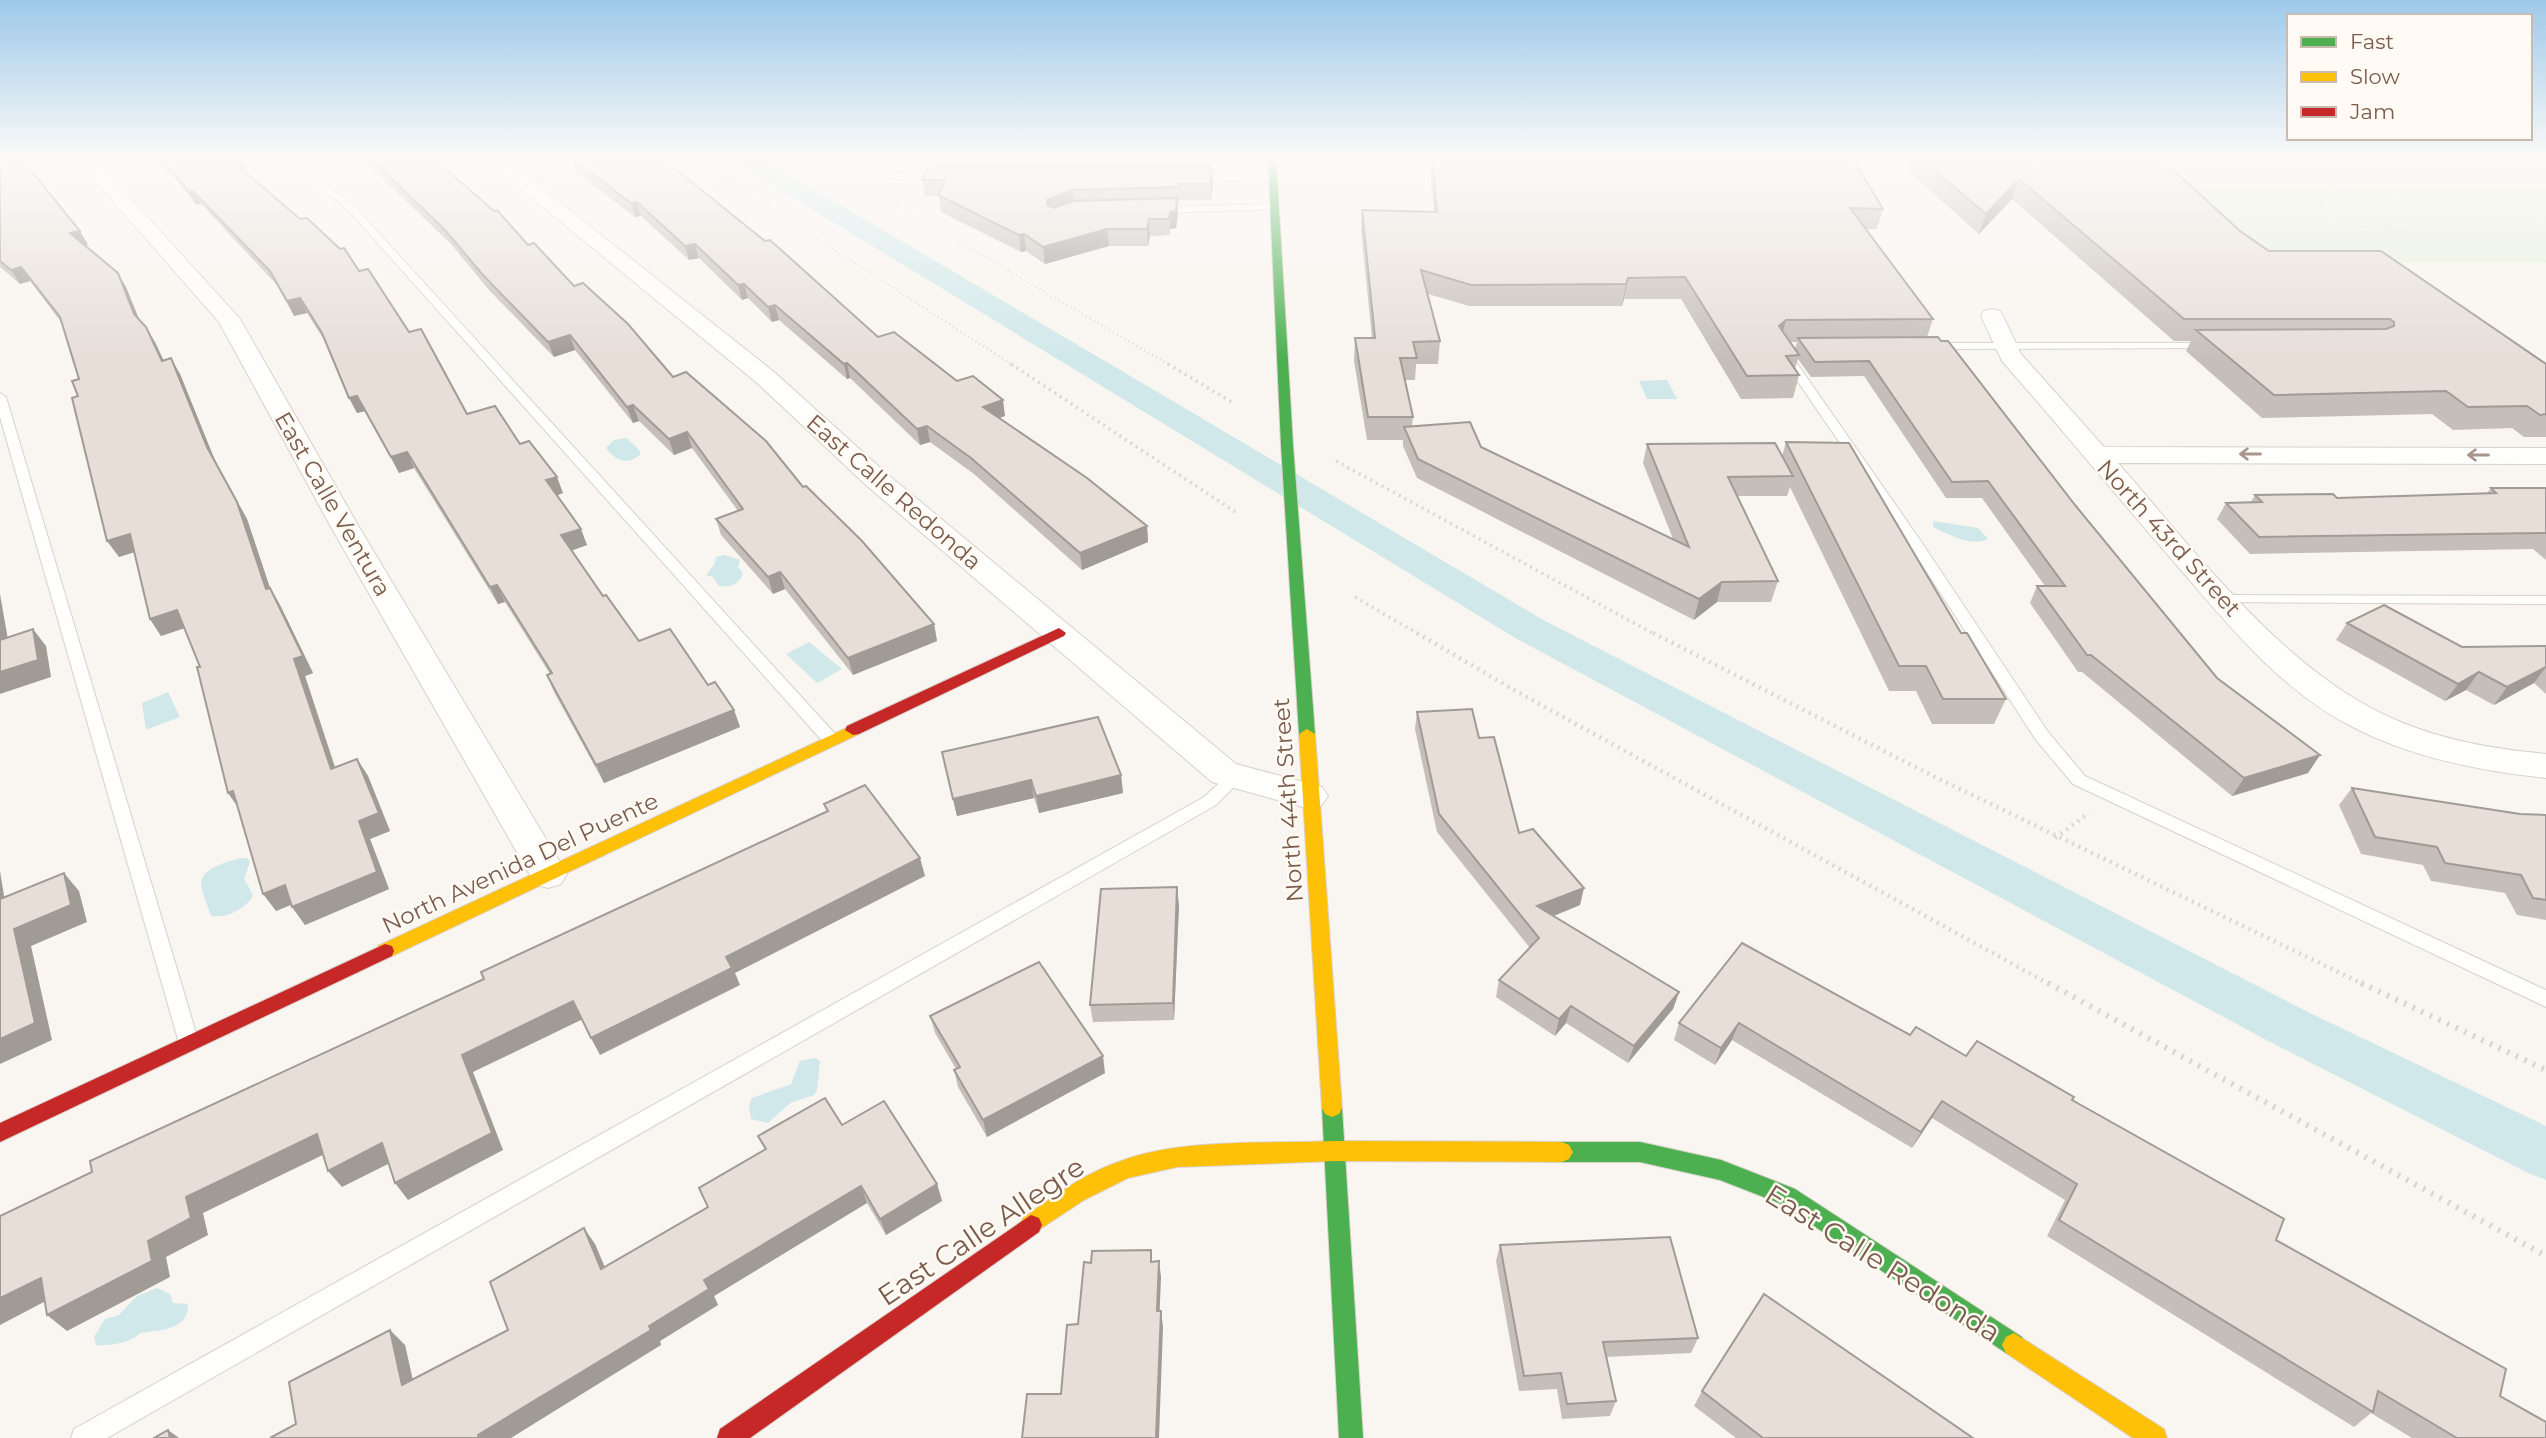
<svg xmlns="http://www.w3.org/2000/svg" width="2546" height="1438" viewBox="0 0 2546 1438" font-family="Montserrat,sans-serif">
<rect width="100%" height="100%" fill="#f9f5f0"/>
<path fill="#e7f0db" d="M2145,158H2546V263L2274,262Z"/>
<g fill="#d0e8ea">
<path d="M1667,380L1677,399H1647L1639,381Z"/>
<path d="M627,438L640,451V455C626,466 615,460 606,448L614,440Z"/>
<path d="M1933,521L1978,528L1988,539C1970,547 1950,535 1933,527Z"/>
<path d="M724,555L740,560L738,567L743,573C740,584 730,588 719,586L713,577L706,575L714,565L716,557Z"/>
<path d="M809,642L842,669L817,683L786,654Z"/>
<path d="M168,692L180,717L146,730L142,703Z"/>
<path d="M241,858H247L250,862C241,889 244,873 253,896C244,910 227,918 211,916C208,906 202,894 201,884C200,868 230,861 241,858Z"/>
<path d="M815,1058L820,1061L817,1090L814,1095L790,1103L768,1123L751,1119L749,1105L752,1098L791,1084L800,1061Z"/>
<path d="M157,1288L170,1294L173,1303L188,1304C189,1331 158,1330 140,1333C132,1343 108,1346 96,1345L94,1337L105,1319L119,1315L137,1296Z"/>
</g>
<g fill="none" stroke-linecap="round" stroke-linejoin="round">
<path fill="#d0e8ea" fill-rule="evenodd" d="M733,158H761L1545,621L2312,1014L2546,1126V1180L2526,1172L2274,1044L1517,639L736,163Z"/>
<g stroke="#d7d1cb" stroke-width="2">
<g id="lane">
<path d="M284,158H294L355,207L837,736L839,740L837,744H825L349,211Z"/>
<path d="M849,158H860L884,172L942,175L946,178L942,181L882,178Z"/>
<path d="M1274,175L1278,178L1277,180L1192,181L1188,178L1192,175Z"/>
<path d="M1276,204L1281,207L1279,209L1159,213L1154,210L1159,207Z"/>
<path d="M2207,343L2211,344V348L1932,349L1926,346L1932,343Z"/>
<path d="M1779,349H1787L1918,537L2048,732L2085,776L2546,990V1007L2073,784L2036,740L1904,537L1777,351Z"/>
<path d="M0,393L6,397L199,1043L196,1049L189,1051L182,1049L179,1043L0,417Z"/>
<path d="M2222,595L2546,596V604L2217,602L2215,599L2217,596Z"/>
<path d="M1235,772L1243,778L1216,805L107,1438H71L74,1429L1204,797L1229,774Z"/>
</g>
</g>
<g stroke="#d7d1cb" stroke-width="2">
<g id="street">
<path d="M75,158H94L240,319L359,527L561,864L567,874L561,884L548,888L535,884L331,527L219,322Z"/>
<path d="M483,158H504L774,372L886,473L1236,764L1322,787L1328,796L1322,805L1310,809L1212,782L866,485L756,382Z"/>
<path d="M1992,309L2000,311L2003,316L2021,354L2104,447L2546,448V464L2118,463C2196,552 2285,673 2396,720C2444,741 2495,749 2546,754V778C2478,771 2408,757 2347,724C2276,686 2226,622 2174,562C2115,494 2061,428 2002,361L1981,316L1984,311Z"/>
</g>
</g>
<g stroke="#d9d2cb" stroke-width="2">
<g id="fast">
<path d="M1268,158H1276L1293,445L1315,734L1307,739L1299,734L1281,445Z"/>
<path d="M1332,1099L1339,1102L1342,1108L1363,1438H1339L1322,1108L1325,1102Z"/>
<path d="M1562,1142H1640L1721,1160L1795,1189L2022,1337L2026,1345L2022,1353L2014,1357L2006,1353L1779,1203L1720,1180L1640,1162H1562L1555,1159L1551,1152L1555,1145Z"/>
</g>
</g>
<g stroke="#d9d2cb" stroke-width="2">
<g id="slow">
<path d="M853,725L861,730L859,734L392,956L385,958L378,956L376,951L378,946Z"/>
<path d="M1307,729L1315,734L1342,1108L1339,1114L1332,1117L1325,1114L1322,1108L1299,734Z"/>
<path d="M1335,1141L1562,1142L1569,1145L1573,1152L1569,1159L1562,1162L1335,1161L1177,1167L1128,1178L1084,1200L1031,1235L1023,1232L1020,1225L1023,1218C1054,1196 1085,1173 1121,1161C1182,1138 1269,1144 1335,1141Z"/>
<path d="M2014,1333L2164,1429L2167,1438H2133L2006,1353L2002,1345L2006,1337Z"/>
</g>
</g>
<g stroke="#d9d2cb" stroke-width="2">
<g id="jam">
<path d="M1059,628L1066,633L1064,636L859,734L853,735L845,730L847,726Z"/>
<path d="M385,944L392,946L394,951L392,956L0,1142V1123Z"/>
<path d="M1031,1215L1039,1218L1042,1225L1039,1232L750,1438H717L720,1429Z"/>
</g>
</g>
<g stroke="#dcd5d0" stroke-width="2.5" stroke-dasharray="1 3.5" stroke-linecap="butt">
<path d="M692,158L1014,366"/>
<path d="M815,158L832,168"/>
<path d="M2281,158L2303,162L2345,193"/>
<path d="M2304,162L2334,158"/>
<path d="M2305,180H2326"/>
<path d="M888,200L1171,366"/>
<path d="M2429,207L2446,218L2443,223C2401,236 2355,233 2319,206L2320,201L2332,196L2359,193L2427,206L2486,205L2546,216"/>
</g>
<g stroke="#dcd5d0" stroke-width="3.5" stroke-dasharray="2 4.5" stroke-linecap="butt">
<path d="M1011,364L1237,513"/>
<path d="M1168,364L1235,404"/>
<path d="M1336,461L1656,635"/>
<path d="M1355,597L1420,635"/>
</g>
<g stroke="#dcd5d0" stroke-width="4.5" stroke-dasharray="2 5" stroke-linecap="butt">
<path d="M1417,633L1514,690L2051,985"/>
<path d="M1653,633L1935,777L2365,985"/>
<path d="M2055,838L2089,813"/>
</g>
<g stroke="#dcd5d0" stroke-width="6" stroke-dasharray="2.5 7" stroke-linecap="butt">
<path d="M2048,983L2546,1256"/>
<path d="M2361,983L2546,1070"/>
</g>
<use href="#lane" fill="#fefefd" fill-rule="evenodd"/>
<use href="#street" fill="#fefefd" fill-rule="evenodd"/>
<use href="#fast" fill="#4caf50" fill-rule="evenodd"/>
<use href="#slow" fill="#ffc107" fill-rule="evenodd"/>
<use href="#jam" fill="#c62828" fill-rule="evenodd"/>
</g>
<g fill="#c6bfb9" fill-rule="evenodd">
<path d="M0,158L80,231L88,245H85L126,287L139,320L146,327L163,360L180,374L216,463L247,519L270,588L280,605L313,673L305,676L335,767L357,759L368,776L390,831L370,839L389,889L305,925L291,905L276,911L200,667L184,628L161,636L150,619L134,552L119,557L78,396L79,379L61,322L30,281L20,284L0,267Z"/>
<path d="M153,158H240L246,169L243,170L359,271L409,332L467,414L520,444L563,493L557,495L587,545L571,550L603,596L639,641L708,685L734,710L740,727L604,783L554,692L547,675L550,674L505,602L498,604L414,468L399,473L365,411L357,413L326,343L307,313L294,316L277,285L201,204L196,205L179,183Z"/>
<path d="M341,158H435L436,161L673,377L803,487L934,624L937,641L853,675L785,589L773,594L721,535L716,519L738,511L692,448L674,455L639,421L633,423L575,350L554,357L488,289L451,244L363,160L348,164Z"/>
<path d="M569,158H662L878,337L957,381L1005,416L999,418L1147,526L1148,542L1082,570L974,474L930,442L920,445L850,378L847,379L779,320L772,322L748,298L742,300L699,258L689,260L641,216L635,217L575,171L571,160Z"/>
<path d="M1212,158L1213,184L1211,200H1180L1179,204H1177L1178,215L1176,228L1170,229V235L1150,236L1148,246H1109L1045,264L1026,251L1021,252L941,212L939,196H925L922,180L935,168L934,159Z"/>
<path d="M1431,158H1852L1883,209L1877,229H1866L1933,319L1927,337L2075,505L2217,678L2320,755L2308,773L2232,796L2082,672H2078L2030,603L2037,586H2045L1982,498H1946L1864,376L1811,377L1798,359L1795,369L1799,375L1793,398L1741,399L1681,299H1624L1622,306H1469L1428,294L1440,341L1438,364H1416L1415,380H1405L1413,417L1412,426L1481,447L1673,539L1643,463L1647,444L1782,456L1786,442L1961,633L2006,699L1994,724H1932L1916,691H1889L1790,487L1787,496H1737L1778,581L1771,602H1717L1694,620L1417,478L1403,446V440H1367L1354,361L1355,338H1372L1361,230L1362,210L1434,212L1430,169ZM1789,342H1797L1795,349Z"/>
<path d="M1912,158H2160L2240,231L2269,251L2546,364V437H2524L2512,428L2453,430L2432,414L2262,418L2186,351L2191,341H2174L2012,199L1979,234L1908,171Z"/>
<path d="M2491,488H2546V560L2533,549L2250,554L2217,519L2226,503L2251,502L2255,495L2337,498L2487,493Z"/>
<path d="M2347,623L2462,647L2546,646V694L2534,683L2494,705L2466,690L2445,701L2336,640Z"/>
<path d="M1417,712L1479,738L1519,833L1580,905L1553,916L1679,992L1673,1009L1628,1063L1566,1023L1555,1036L1496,997L1499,980L1530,948L1437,832L1415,729Z"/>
<path d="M946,770L1121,775L1123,793L1039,813L1034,798L957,816Z"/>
<path d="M2352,788L2520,814L2546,815V920L2517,915L2505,893L2431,881L2423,865L2361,854L2339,805Z"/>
<path d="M1179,905L1174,1020L1093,1022L1090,1005Z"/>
<path d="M1742,943L1910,1035L1966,1056L2072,1100L2500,1396L2546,1438H2412L2371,1413L2354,1427L2047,1236L2065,1200L1932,1118L1912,1148L1732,1040L1715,1065L1674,1040L1679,1023Z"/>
<path d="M930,1016L1105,1073L987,1137L958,1087L954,1070L956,1069L935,1033Z"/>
<path d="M842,1125L937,1184L942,1201L886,1235L867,1203L714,1296L718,1305L660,1341L661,1345L296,1424L405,1345L413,1380L508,1330L595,1244L604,1267L708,1207L765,1150L758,1136Z"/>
<path d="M1500,1245L1698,1338L1691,1353L1606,1357L1616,1401L1610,1416L1562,1419L1557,1389L1519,1391L1496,1261Z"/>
<path d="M1702,1391L1973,1438H1736L1694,1406Z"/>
</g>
<g fill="#a19b96">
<path d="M240,158L246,169L237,172L230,159Z"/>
<path d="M346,158H363V160L348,164Z"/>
<path d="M1212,168L1213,184L1211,200V184Z"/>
<path d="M2019,179L2012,199L1979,234L1986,214Z"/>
<path d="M1072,190L1074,206L1049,217L1047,200Z"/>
<path d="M193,191L201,204L196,205L189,192Z"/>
<path d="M1177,198L1178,215L1176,228L1170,229V235V212Z"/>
<path d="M637,202L641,216L635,217L631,203Z"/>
<path d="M1149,219L1150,236L1148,246L1147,229Z"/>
<path d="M1107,229L1109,246L1045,264L1043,247Z"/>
<path d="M80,231L88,245L79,247L70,233Z"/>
<path d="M1024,234L1026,251L1021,252L1019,235Z"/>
<path d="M695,244L699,258L689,260L685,246Z"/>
<path d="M21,267L30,281L20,284L11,270Z"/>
<path d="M118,273L126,287L143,329L134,314Z"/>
<path d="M1628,278L1624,299L1622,306L1626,284Z"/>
<path d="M744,284L748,298L742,300L738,285Z"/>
<path d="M300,298L307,313L294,316L287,301Z"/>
<path d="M775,305L779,320L772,322L768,307Z"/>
<path d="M1786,320L1780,342L1779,326Z"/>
<path d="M146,327L155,342L171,376L162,361Z"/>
<path d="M570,335L575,350L554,357L548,342Z"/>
<path d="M171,358L180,374L216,463L247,519L276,606L266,589Z"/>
<path d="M847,363L850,378L847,379L844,364Z"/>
<path d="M357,396L365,411L357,413L349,398Z"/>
<path d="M1003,400L1005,416L985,423L983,407Z"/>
<path d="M633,405L639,421L633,423L627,407Z"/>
<path d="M927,426L930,442L920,445L917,429Z"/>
<path d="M687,432L692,448L674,455L669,439Z"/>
<path d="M407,452L414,468L399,473L391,457Z"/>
<path d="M557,477L563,493L553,497L546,480Z"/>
<path d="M1147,526L1148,542L1082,570L1080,553Z"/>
<path d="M581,529L587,545L568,552L561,535Z"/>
<path d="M130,534L141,550L119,557L107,541Z"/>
<path d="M780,572L785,589L773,594L768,577Z"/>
<path d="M1722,582L1717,602L1694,620L1699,599Z"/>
<path d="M497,585L505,602L498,604L490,587Z"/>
<path d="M270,588L280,605L313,673L305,676L341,786L331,769Z"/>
<path d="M0,594L11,657L0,643Z"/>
<path d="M177,610L188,627L161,636L150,619Z"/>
<path d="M934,624L937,641L853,675L848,658Z"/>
<path d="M33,629L46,646L51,677L0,694V672Z"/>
<path d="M2546,667L2534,683L2494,705L2507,687Z"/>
<path d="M2479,672L2466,690L2445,701L2458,684Z"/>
<path d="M734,710L740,727L604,783L596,765Z"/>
<path d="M2320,755L2308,773L2232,796L2244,778Z"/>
<path d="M357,759L368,776L390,831L370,839L389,889L305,925L292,907L359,821Z"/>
<path d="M1121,775L1123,793L1039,813L1036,796Z"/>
<path d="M1031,780L1034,798L957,816L953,799Z"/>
<path d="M233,791L240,810L228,793Z"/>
<path d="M920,858L925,876L735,973L740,985L600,1055L591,1038L726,957Z"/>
<path d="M0,871L8,920L0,911Z"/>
<path d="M64,873L79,891L87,922L31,946L52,1040L0,1064V1039L14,929Z"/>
<path d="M285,885L297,902L276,911L263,894Z"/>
<path d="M1177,887L1179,905L1174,1020L1173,1003Z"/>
<path d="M1584,888L1580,905L1534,924L1537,906Z"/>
<path d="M1679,992L1673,1009L1628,1063L1634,1046Z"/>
<path d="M573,1001L583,1019L473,1072L503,1150L408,1200L395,1183L462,1055Z"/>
<path d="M1571,1006L1566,1023L1555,1036L1559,1019Z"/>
<path d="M1739,1023L1732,1040L1715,1065L1721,1048Z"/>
<path d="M1103,1056L1105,1073L987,1137L983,1120Z"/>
<path d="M1942,1101L1932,1118L1912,1148L1921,1132Z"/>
<path d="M317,1134L331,1151L203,1213L208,1235L166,1257L170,1277L67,1331L47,1315L148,1241L186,1197Z"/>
<path d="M382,1143L396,1160L342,1187L328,1171Z"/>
<path d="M937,1184L942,1201L886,1235L880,1219Z"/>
<path d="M861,1186L867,1203L714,1296L718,1305L660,1341L661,1345L511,1438H479L478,1435L649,1326L704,1280Z"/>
<path d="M584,1228L595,1244L612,1284L601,1269Z"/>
<path d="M1159,1261L1161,1277L1159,1327L1157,1311Z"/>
<path d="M41,1278L61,1293L0,1325V1298Z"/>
<path d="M1161,1311L1163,1327L1159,1438H1156Z"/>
<path d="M390,1330L405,1345L417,1400L402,1385Z"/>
<path d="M168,1430L179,1438H170Z"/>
</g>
<g fill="#e6ded7" stroke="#a19b96" stroke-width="2">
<path d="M0,158H21L80,231L70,233L118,273L134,314L146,327L162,361L171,358L207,447L237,502L266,589L270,588L303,656L294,659L331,769L357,759L379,813L359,821L377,872L292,907L285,885L263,894L233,791L228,793L197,667H200L177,610L150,619L130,534L107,541L72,398L78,396L72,381L79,379L60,317L21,267L11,270L0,261Z"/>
<path d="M159,158H232L230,159L300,219L307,218L340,249L344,248L359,271L368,269L409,332L421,329L467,414L495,406L520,444L529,441L557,477L546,480L581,529L561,535L603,596L606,595L639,641L670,629L708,685L715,682L734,710L596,765L547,675L552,673L497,585L490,587L407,452L391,457L357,396L349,398L322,333L300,298L287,301L270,271L193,191L189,192L172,170Z"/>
<path d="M370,158H433L494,211L497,210L528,245L534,243L574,286L583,283L628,324L673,377L686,372L766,441L803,487L806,486L862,541L934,624L848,658L780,572L768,577L716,519L743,509L687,432L669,439L633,405L627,407L570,335L548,342L482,274L445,230Z"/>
<path d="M571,158H662L765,241L770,240L878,337L894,332L957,381L973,376L1003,400L983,407L1087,478L1147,526L1080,553L971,458L927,426L917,429L847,363L844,364L775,305L768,307L744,284L738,285L695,244L685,246L637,202L631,203Z"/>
<rect x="934" y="158" width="278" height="1"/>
<path d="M1432,158H1852L1883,209L1850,208L1933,319L1786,320L1779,326L1799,355L1786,356L1799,375L1747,376L1685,277L1628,278L1626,284L1471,285L1421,270L1440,341L1413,342L1417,358H1400L1413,417H1368L1355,338H1375L1362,210L1437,212Z"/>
<path d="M1920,158H2160L2240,231L2269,251H2381L2546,364V414L2540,415L2527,406L2468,407L2446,391L2274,395L2196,330L2386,329L2394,326V322L2390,319H2184L2019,179L1986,214Z"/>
<path d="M928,168H1212L1211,184H1179V187L1072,190L1047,200V205L1054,208L1074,201L1177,198L1176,211L1170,212L1169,219H1149L1147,229H1107L1043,247L1024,234L1019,235L938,195L945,180H922Z"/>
<path d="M1938,337L1941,341H1948L2075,505L2217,678L2320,755L2244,778L2091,655H2087L2037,586H2065L1988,481L1952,482L1869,361L1815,362L1798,338Z"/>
<path d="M1470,422L1481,447L1689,547L1647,444L1775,443L1793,476L1728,477L1778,581L1722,582L1699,599L1418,459L1404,427Z"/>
<path d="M1786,442L1849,443L1961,633H1967L2006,699H1943L1926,666H1899Z"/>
<path d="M2491,488H2546V533L2259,537L2226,503L2262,502L2255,495L2333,494L2337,498L2496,493Z"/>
<path d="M2384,605L2462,647L2546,646V667L2507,687L2479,672L2458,684L2347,623Z"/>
<path d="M33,629L38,660L0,672V640Z"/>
<path d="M1472,709L1479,738L1494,737L1519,833L1533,829L1584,888L1537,906L1679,992L1634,1046L1571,1006L1559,1019L1499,980L1539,938L1439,814L1417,712Z"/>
<path d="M1098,717L1121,775L1036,796L1031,780L953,799L942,752Z"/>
<path d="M865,785L920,858L726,957L732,968L591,1038L573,1001L462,1055L492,1133L395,1183L382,1143L328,1171L317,1134L186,1197L191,1218L148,1241L152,1261L47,1315L41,1278L0,1298V1216L92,1172L90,1161L484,979L481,972L828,811L824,804Z"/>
<path d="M2352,788L2520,814L2546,815V900L2533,898L2521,875L2445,863L2437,847L2375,837Z"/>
<path d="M64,873L71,905L14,929L35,1023L0,1039V899Z"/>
<path d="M1177,887L1173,1003L1090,1005L1101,889Z"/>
<path d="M1742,943L1910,1035L1916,1027L1966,1056L1977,1041L2074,1097L2072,1100L2284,1219L2276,1240L2506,1369L2500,1396L2546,1422V1438H2457L2378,1391L2373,1412L2059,1220L2077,1184L1942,1101L1921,1132L1739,1023L1721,1048L1679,1023Z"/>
<path d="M1039,962L1103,1056L983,1120L954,1070L960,1067L930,1016Z"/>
<path d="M825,1098L842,1125L884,1101L937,1184L880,1219L861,1186L704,1280L709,1289L649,1326L651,1330L478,1435L479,1438H270L296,1424L289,1382L390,1330L402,1385L508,1330L490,1282L584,1228L601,1269L708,1207L699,1188L766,1149L758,1136Z"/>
<path d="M1670,1237L1698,1338L1603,1342L1616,1401L1567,1404L1561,1373L1524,1376L1500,1245Z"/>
<path d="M1151,1250V1262L1159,1261L1157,1311H1161L1156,1438H1022L1027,1394H1061L1067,1325L1078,1324L1084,1262L1091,1263L1092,1251Z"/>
<path d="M1764,1294L1973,1438H1763L1702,1391Z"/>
<path d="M168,1430L170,1438H154Z"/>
</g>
<defs><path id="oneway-shaft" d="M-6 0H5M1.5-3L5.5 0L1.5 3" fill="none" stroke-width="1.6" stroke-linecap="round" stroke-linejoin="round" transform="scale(1.75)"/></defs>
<g stroke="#a8958b">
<use href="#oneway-shaft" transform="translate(2250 454) rotate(-180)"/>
<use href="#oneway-shaft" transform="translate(2478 455) rotate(-180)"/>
</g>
<linearGradient id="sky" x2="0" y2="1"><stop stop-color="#9ec9e9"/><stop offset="0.44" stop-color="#fcfaf8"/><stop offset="1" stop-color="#fcfaf8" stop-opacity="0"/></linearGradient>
<rect width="2546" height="360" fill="url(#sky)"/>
<g text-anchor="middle" stroke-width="5" stroke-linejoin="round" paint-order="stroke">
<g font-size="23" fill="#7a5c4d" stroke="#fffaf3">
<text transform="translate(894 492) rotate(41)" y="8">East Calle Redonda</text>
<text transform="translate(333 504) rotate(60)" y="8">East Calle Ventura</text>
<text transform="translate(2169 538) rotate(48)" y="8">North 43rd Street</text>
<text transform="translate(1288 800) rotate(-94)" y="8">North 44th Street</text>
<text transform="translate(520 863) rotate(-25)" y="8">North Avenida Del Puente</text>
</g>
<g font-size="28" fill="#7a5c4d" stroke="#fffaf3">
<text transform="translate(981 1231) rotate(-34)" y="10">East Calle Allegre</text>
<text transform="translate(1883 1263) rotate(32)" y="10">East Calle Redonda</text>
</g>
</g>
<rect x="2287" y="14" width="245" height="126" fill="#fffaf3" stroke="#cabbb1" stroke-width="2"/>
<rect x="2301" y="37" width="35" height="10" fill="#4caf50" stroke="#cabbb1" stroke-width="2"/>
<text x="2350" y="49" font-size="21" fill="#7a5c4d">Fast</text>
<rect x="2301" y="72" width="35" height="10" fill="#ffc107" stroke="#cabbb1" stroke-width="2"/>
<text x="2350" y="84" font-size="21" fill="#7a5c4d">Slow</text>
<rect x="2301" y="107" width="35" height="10" fill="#c62828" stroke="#cabbb1" stroke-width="2"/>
<text x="2350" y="119" font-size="21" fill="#7a5c4d">Jam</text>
</svg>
